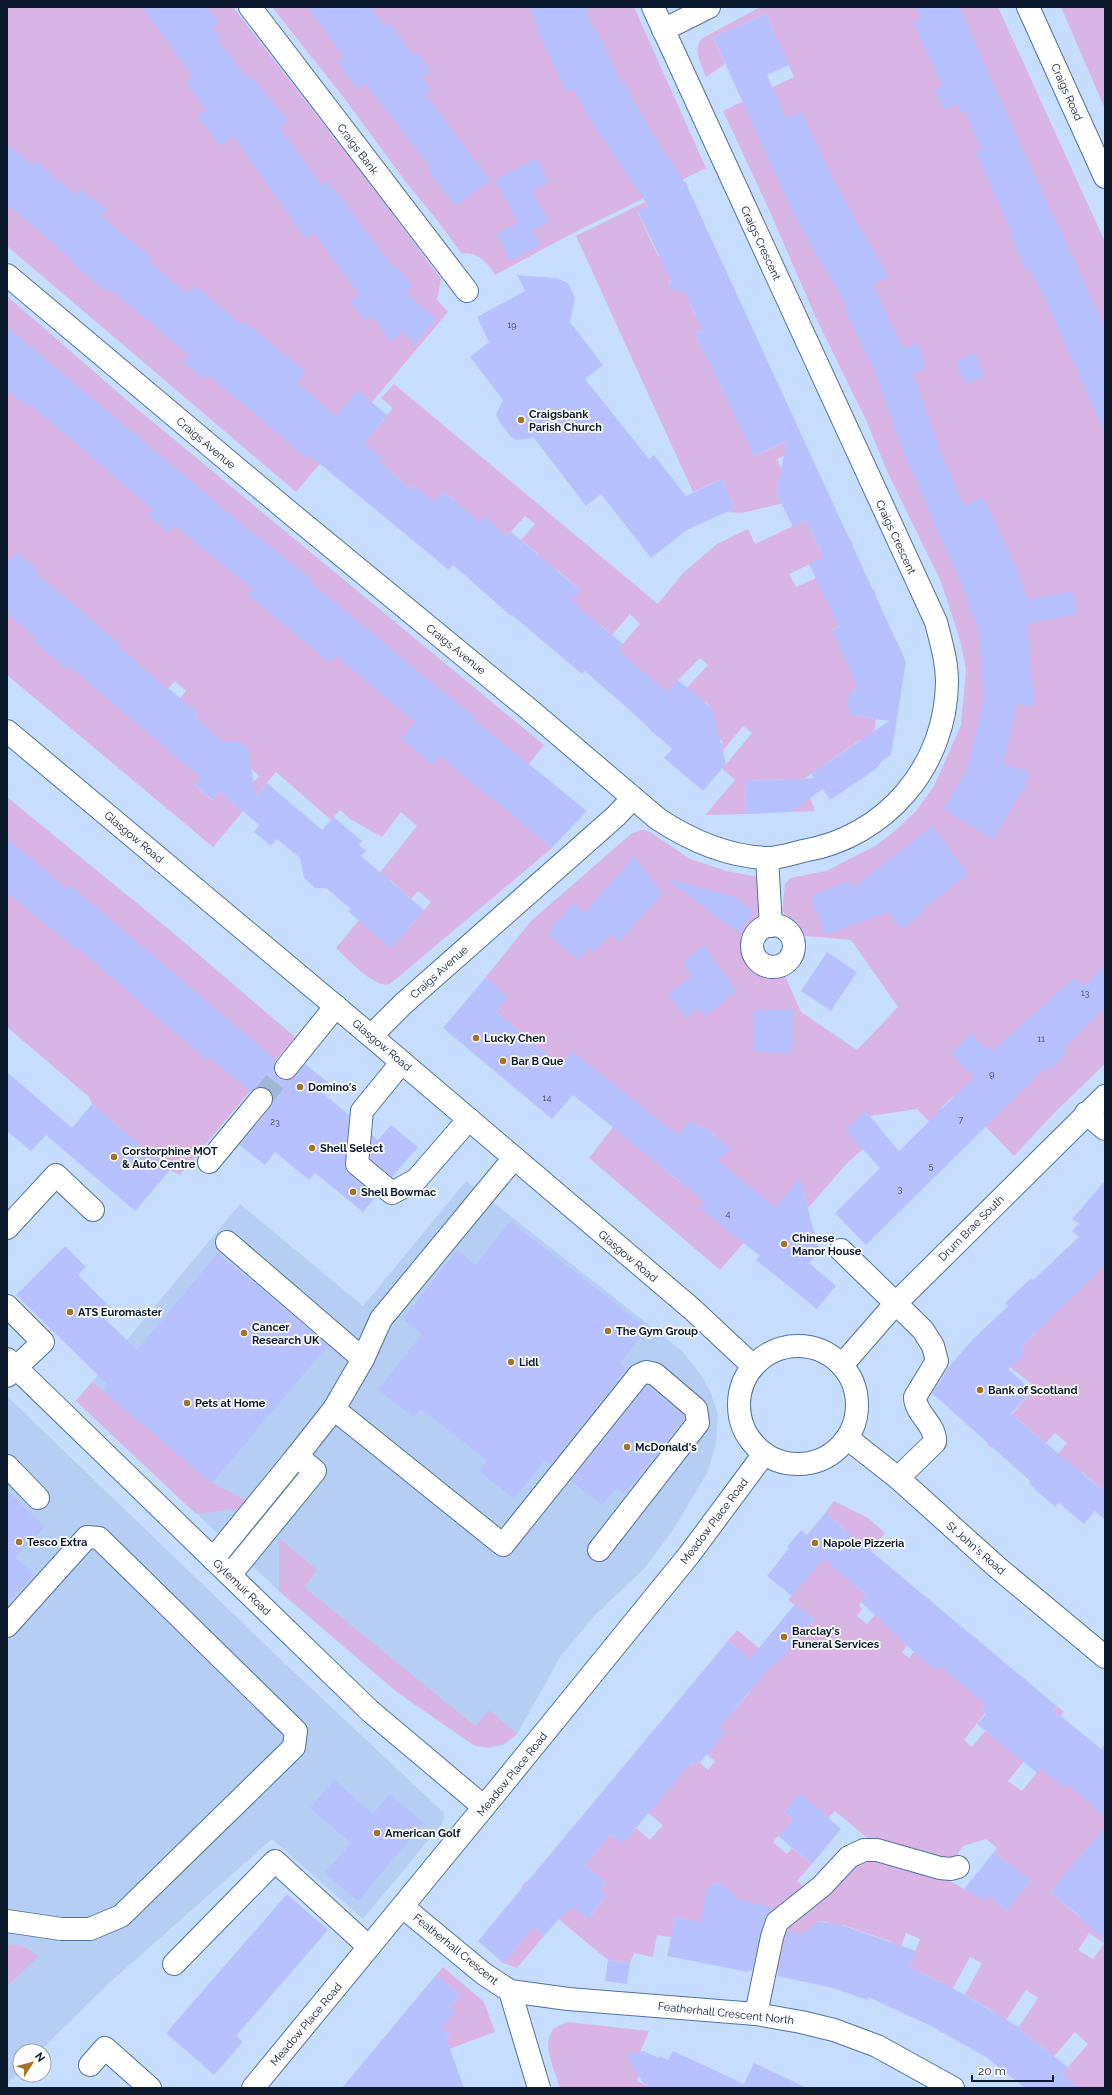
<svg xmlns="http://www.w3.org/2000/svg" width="1112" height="2095" viewBox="0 0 1112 2095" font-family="Raleway,sans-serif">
<rect width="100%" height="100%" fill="#c6ddfe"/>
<g fill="#b6cef3">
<path d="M466,1181L682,1351L701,1375L711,1393L718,1415L716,1444L707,1473L673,1530L644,1569L596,1614L561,1656L517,1734L504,1745L490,1748L475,1746L397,1692L279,1591L76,1401L240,1204L363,1306Z"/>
<path d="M7,1396L278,1657L443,1812L445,1818L442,1824L363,1919L272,1839L107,1985L40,2051H20V2071L7,2084Z"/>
</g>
<g fill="#d9b5e6" fill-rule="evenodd">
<path d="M7,7H233L377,193L441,279L437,300L448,312L296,492L7,246Z"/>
<path d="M272,7H634L706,168L573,233L495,275C489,264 476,250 462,254L440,224L405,181L344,98Z"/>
<path d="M760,7H998L1105,242V1064L1056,1111L1014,1156L955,1095L941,1108L947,1115L935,1128L917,1109L870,1116L883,1132L848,1162L808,1208L800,1179L720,1270L589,1158L613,1127L680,1182L717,1137L703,1126L700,1129L690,1121L678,1135L572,1052L560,1065L496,1012L508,997L485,978L531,921L632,833L642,830L649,831L690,859L727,871L759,877V914L743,934C747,959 751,982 783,972L801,1012L857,1050L898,1007L851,940L804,936L798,926L782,911L785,884L790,878L826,871L875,846L896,830L916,811L934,786L961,725L966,669L960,640L941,582L887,471L866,420L816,318L770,212L723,111L794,77L766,14L713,37L725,64L706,77C701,63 693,52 701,39Z"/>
<path d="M1061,7H1105V109Z"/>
<path d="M686,182L688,187L637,211L658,256L667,252L674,275L669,283L672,289L732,285L690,304L695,315L703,311L710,326L695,333L705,354L754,331L756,336L713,356V369L724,394L739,387L738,422L754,456L801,435L806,446L777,459L786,479L778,483C776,492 775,498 784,503L742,513L727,512L735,508L722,479L693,492L576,236Z"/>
<path d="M7,296L136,408L544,745L498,803L508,811L513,805L520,810L518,812L532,823L534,821L541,828L536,835L552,848L390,984C374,989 348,959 336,948L359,920L391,948L431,902L418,891L411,899L390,880L375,898L366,890L417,826L401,812L382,837L350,819L340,810L331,820L276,772L213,847L7,675ZM109,635L119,643L114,649L129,662L132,658L146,670L143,675L154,684L127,715L94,686L111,666L94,651ZM175,681L186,691L177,702L182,707L186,703L197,712L194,716L206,727L179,758L144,728L155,716L145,707L160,688L165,692ZM201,741L211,749L218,741L226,747L231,741H238L248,749L249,756L244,762L259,776L234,804L219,791L211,800L194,784L201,776L193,769L197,765L187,757Z"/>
<path d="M394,384L658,604L683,573L717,544L748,529L755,544L806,520L821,553L850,539L853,544L789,574L796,587L825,574L822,591L826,599L834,595L839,605L874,589L876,595L843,611L848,622L832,630L847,663L897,641L903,655L867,662L862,689L855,688C848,698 847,703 851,715L876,719L875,729L866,742L860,740L804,779L815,795L810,798L815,811L791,812L790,779L745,781L746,814L705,815L735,780L722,769L752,733L743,726L715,760L711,756L723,742L715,735L708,723L714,716C705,678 669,726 659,738L649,729L708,665L700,658L667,692L633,663L609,692L593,678L640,624L630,614L612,635L601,625L539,637L580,590L556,569L536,591L538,554L521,540L535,524L525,516L507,536L484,517L469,534L454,500L444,492L426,513L431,499L415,486L412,490L379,462L382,458L364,443L393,408L381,398Z"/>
<path d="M7,797L171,931L295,1037L180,1175L170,1170L92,1104L89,1097L7,1027Z"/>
<path d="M1067,1248L1093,1275L1105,1262V1492L1082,1472L1079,1475L1056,1456L1067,1443L1055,1433L1046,1443L1016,1418L991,1448L987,1444L1035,1387L1005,1363L1015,1362L1025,1353L1021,1347L1036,1333L1055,1259Z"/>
<path d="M92,1382L212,1483L248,1501L243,1508L196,1514L76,1401Z"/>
<path d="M834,1501L868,1518L885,1533L870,1551L874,1555L851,1582L867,1595L859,1605L862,1609L857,1616L867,1624L904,1580L912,1632L903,1642L907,1646L902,1652L909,1658L945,1614L924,1660L936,1670L943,1662L945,1670L960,1683L973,1667L989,1699L981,1709L985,1713L964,1740L972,1747L985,1731L993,1737L1033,1734L1057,1706L1064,1712L1008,1781L1022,1791L1052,1754L1055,1780L1062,1787L1067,1782L1071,1785L1104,1745L1105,1746V1753L1078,1793L1099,1811L1102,1808L1105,1810V1827L1050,1892L1105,1938L1104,2088H1078L1062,2074L1088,2044L1075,2032L1027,2088L1022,2086L1049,2052L1018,2028L1038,1998L1026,1990L985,2052L977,2048L996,2013L965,1995L982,1963L970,1957L933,2024L925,2020L942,1983L909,1967L920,1939L906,1933L879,2000L872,1998L892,1942L843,1925L826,1982L830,1929L827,1922L818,1921L780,1972L770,1970L781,1923L874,1853L923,1866L984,1900L988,1895L1007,1910L1031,1881L994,1852L997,1848L986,1839L963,1846L957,1855L948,1860L871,1841L835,1811L826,1821L812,1804L800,1793L784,1812L793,1819L773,1842L787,1854L792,1848L812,1864L797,1881L807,1889L771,1919L773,1907L743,1906L724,1885L714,1883L705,1923L675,1917L671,1937L657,1935L653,1957L634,1953L630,1963L608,1960L521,1888L526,1881L566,1914L576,1903L578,1911L584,1916H590L606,1896L600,1891L606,1883L585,1865L611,1834L623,1843L636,1828L650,1840L663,1825L648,1813L690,1763L694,1766L698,1761L708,1770L715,1761L705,1753L725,1732L707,1717L721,1701L733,1711L749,1693L753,1662L728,1641L737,1630L777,1663L814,1619L788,1600L846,1530L825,1513ZM1089,1933L1104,1943L1093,1959L1078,1950Z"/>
<path d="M279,1538L317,1570L304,1587L475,1726L489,1710L517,1734C501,1746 495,1749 475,1746L397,1692L279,1591Z"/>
<path d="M533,1927L544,1936L517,1968L503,1963Z"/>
<path d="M7,1944C20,1945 28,1947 38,1957L7,1986Z"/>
<path d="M443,1967L484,2002L495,2032L449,2049L446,2038L450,2034L442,2027L455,2011L450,2007L460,1995L436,1975Z"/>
<path d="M569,2022L649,2031L640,2052L635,2053L630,2062L633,2066L641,2071L637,2081L653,2088H560C553,2065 533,2029 569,2022Z"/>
</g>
<g fill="#b7c1fe">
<path d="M142,7H207L219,23L212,27L221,38L218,40L248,79L251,76L288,121L279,128L322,185L328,181L394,268L397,266L412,286L405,292L436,318L414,346L403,332L391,341L372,316L365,321L350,301L359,294L314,233L306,239L233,136L220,146L197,116L206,110L186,82L193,76Z"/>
<path d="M307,7H370L384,26L389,23L413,55L417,52L430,70L422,77L431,90L425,94L490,180L455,206L427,169L430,167L365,83L357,89L337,62L344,56Z"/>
<path d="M530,7H586L594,31L597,30L620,82L623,81L650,130L687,186L906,662L891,755L882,761L876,769L830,800L823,789L790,812L746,814L745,781L814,778L811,774L889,721L851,715L847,705L849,696L857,686L832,630L839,627L809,564L823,557L806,520L793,527L776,493L787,441L754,456L695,333L702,330L685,292L667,288L671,281L637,210L648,206L602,138H601L573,89L566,92L537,29Z"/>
<path d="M915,7H959L1025,155L1094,303L1105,328V434L1046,302L1029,268L1025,270L1010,234L1012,233L975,152L981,149L965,112L962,113L957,104L944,110L934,89L942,86L913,22L921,19Z"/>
<path d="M766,14L789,65L767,75L786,118L801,112L836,185L888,276L873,285L903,348L917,343L926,369L913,374L939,446L938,447L964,506L983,497L1015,565L1028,600L1072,591L1077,614L1027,624L1035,706L1017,704L1003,764L1029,771L1025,786L993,839L943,809L968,766L984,697L978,628L953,564L932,521L933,520L902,449L873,369L844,308L847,307L796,219L713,37Z"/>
<path d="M7,144L32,165L35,161L76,195L81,189L106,209L101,216L152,258L149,262L187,293L194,285L242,325L245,322L306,372L297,383L336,416L357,390L387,415L364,443L383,458L379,462L412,490L415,486L435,502L444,492L480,522L484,516L507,536L511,532L580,590L571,601L623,644L618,650L667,692L678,680L712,708L726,764L703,791L664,758L672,749L624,705L585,671L582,674L512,615L511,616L453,565L449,570L309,455L307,458L208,375L204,379L182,362L188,355L178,345L110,289L107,292L72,263L74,261L7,204Z"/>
<path d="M536,158L549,182L532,191L549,222L532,231L540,245L510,261L496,234L518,223L495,180Z"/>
<path d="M517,275L556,278L568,283L575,298L570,322L603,365L585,379L649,459L654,455L686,496L722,479L735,508L687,530L651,558L601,494L586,506L534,438L516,440L511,437L499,421L496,414L503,400L470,357L489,342L477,317L525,291Z"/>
<path d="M7,327L247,528L313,580L310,582L473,716L472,718L587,811L552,848L440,756L433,765L401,739L415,722L336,656L330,663L247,594L252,588L174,525L168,532L148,515L153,509L28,403L26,405L7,390Z"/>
<path d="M975,353L984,376L965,384L955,362Z"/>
<path d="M17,552L38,570L36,573L119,643L118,645L167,689L168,688L197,712L194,716L222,741H238L248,749L256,796L267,783L322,830L334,817L362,841L359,845L366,851L361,856L424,910L391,948L348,911L351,909L326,888H315L304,878L300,858L277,839L271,846L254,832L259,825L219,791L212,800L194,784L200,777L69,666L67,669L33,641L36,638L7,613V564Z"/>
<path d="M933,826L968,874L924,908L926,910L901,929L888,912L825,935L810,896L849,881L852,888Z"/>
<path d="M7,838L67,889L70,885L276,1060L274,1066V1072L278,1078L284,1080L291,1079L305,1064L330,1084L323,1093L349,1115L345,1168L377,1196L363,1212L315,1173L309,1180L275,1152L265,1165L239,1145L271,1107L273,1101V1095L269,1090L263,1087H257L250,1092L210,1057L207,1060L165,1024L77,947L76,949L7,892Z"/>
<path d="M634,856L662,893L619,942L611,934L594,953L588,948L578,961L547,933L573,903L584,913Z"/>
<path d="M665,878L733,896L754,911L739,933Z"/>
<path d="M703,945L737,991L705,1016L698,1008L686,1018L668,994L692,976L682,963Z"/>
<path d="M827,952L857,972L831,1011L801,991Z"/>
<path d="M1105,965V1007L1063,1050L1066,1054L1048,1071L1045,1068L866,1245L835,1213L880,1168L845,1130L865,1111L899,1151L974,1077L951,1053L971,1033L985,1048L987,1046L992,1051L1075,977L1084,986Z"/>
<path d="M485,978L508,997L496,1012L560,1065L572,1051L678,1135L690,1120L700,1129L703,1126L731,1149L717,1160L775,1207L800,1178L819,1251L809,1263L836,1286L817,1309L756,1260L760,1256L700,1208L705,1202L573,1095L552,1119L443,1028Z"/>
<path d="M753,1010H793L792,1053L753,1052Z"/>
<path d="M7,1072L72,1128L92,1104L170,1170L135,1211L46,1135L31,1151L7,1131Z"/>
<path d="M391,1125L418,1147L392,1177L370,1159L372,1135L378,1140Z"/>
<path d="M1105,1181V1265L1021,1347L1025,1353L1008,1369L1032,1390L1011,1414L1105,1492V1520L1095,1511L1084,1524L1059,1503L1055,1507L1029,1484L1031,1482L932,1393L948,1368L970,1342L1008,1306L1005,1303L1031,1278L1033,1280L1079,1237L1072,1231L1079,1224L1072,1219Z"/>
<path d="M510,1221L647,1328L620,1363L627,1369L551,1465L545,1460L514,1499L479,1471L487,1460L421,1409L414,1417L378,1390L422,1334L403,1319L457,1250L476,1265Z"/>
<path d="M65,1246L86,1267L78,1275L111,1308L102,1316L137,1350L218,1253L328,1345L212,1483L103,1391L108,1385L16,1295Z"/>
<path d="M647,1385L685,1418L624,1494L616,1488L602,1505L571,1481Z"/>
<path d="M7,1490L45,1527L15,1557L34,1575L7,1602Z"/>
<path d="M825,1513L1057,1706L1053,1710L1105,1752V1816L1066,1783L1062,1787L1041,1768L1037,1773L977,1724L986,1714L981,1709L985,1704L940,1666L936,1670L914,1652L861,1602L867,1595L823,1559L792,1596L767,1576L789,1548L787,1547L801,1530L807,1535Z"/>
<path d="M795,1604L814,1619L777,1664L775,1662L719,1727L725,1732L700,1763L698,1761L694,1766L691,1763L623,1843L611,1834L585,1865L606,1883L600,1891L606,1896L587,1919L573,1906L566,1915L564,1913L544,1936L533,1927L503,1963L478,1941L728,1641L750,1659Z"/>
<path d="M334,1780L373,1814L390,1794L424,1823L358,1901L325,1873L351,1843L310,1808Z"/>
<path d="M800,1793L841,1829L812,1864L778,1836L793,1819L784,1812Z"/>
<path d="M1105,1827V1941L1077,1914L1050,1892Z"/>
<path d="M994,1852L1031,1881L1007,1910L988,1895L984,1900L964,1889Z"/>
<path d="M714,1883L724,1885L738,1900L774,1907L765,1918L752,1971L748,1970V1972L667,1956L675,1917L701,1922L706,1889Z"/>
<path d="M287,1894L328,1930L236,2036L243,2042L214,2075L166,2033Z"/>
<path d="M818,1921L844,1926L916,1951L909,1967L958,1991L1019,2027L1018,2028L1068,2067L1062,2074L1078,2088H1025L986,2057L929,2025L868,1997L867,2000L833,1988L777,1976L787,1931L803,1934Z"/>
<path d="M608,1960L630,1963L627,1984L605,1981Z"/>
<path d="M436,1975L460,1995L450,2007L455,2011L442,2027L450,2034L446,2038L464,2088H342Z"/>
<path d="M644,2051L659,2058L660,2056L668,2060L673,2051L744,2084L754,2063L807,2088H653L643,2083L626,2055Z"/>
</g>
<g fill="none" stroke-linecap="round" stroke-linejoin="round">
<path stroke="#a1b6d4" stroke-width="22" stroke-dasharray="22 11" stroke-linecap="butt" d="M261,1099L286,1068"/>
<g stroke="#4f72a3" stroke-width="24">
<g id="minor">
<path d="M250,7L467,291"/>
<path d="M1028,7L1105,177"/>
<path d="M663,30L709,7"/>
<path d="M7,275L283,507L531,711L658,819C690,840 728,857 768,858C780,858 791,854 803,851C886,837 946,766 947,682C947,661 941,642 936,622L653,7"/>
<path d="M767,858L771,926"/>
<circle cx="773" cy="946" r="21"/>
<path d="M371,1036L403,1004L616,816L633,798"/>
<path d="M402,1062L362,1111L357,1164L392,1193L416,1180L469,1119"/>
<path d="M286,1068L336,1006"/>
<path d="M1086,1113L1105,1129"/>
<path d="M209,1162L261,1099"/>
<path d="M7,1228L56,1175L93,1210"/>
<path d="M227,1242L363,1359L334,1409"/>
<path d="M841,1250L923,1330L933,1346L937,1361L915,1397C915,1414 936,1424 935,1442L898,1478"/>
<path d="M7,1306L43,1342L7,1376"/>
<path d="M7,1359L370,1711L484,1807"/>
<path d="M363,1359L381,1319L514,1158"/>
<path d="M7,1466L38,1498"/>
<path d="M213,1559L297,1456"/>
<path d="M230,1575L315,1471L297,1456L334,1409L503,1545L639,1375L646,1372L655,1374L696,1409L698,1423L599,1550"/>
<path d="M7,1626L87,1537L99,1538L296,1731L294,1747L121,1916L90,1929H61L7,1921"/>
<path d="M403,1907L484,1974L510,1991L568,1999L756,2014L801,2022L834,2030L877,2046L953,2088"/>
<path d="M174,1964L275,1861L369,1947"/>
<path d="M510,1991L539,2088"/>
<path d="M756,2014L772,1937L777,1922L822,1886L849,1857L864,1850H877L940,1868L951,1869L958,1867"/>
<path d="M90,2065L105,2048L150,2088"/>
</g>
</g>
<g stroke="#4f72a3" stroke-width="24">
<g id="major">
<path d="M7,731L371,1036L692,1309L753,1366"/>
<circle cx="798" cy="1405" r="59"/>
<path d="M842,1365L896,1303L1105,1096"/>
<path d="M847,1438L898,1478L998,1568L1105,1657"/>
<path d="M253,2088L484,1807L689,1555L764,1454"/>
</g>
</g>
<use href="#minor" stroke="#fff" stroke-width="22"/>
<use href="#major" stroke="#fff" stroke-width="22"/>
</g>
<g fill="#a17426" stroke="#fcfcfc" stroke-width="1.5">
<circle cx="521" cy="420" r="4"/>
<circle cx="476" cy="1038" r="4"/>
<circle cx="503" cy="1061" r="4"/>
<circle cx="300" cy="1087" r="4"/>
<circle cx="312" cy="1148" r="4"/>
<circle cx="114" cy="1157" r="4"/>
<circle cx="353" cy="1192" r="4"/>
<circle cx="784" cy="1244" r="4"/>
<circle cx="70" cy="1312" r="4"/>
<circle cx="608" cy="1331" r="4"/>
<circle cx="244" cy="1333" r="4"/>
<circle cx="511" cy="1362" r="4"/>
<circle cx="980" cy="1390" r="4"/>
<circle cx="187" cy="1403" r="4"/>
<circle cx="627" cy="1447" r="4"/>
<circle cx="19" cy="1542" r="4"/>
<circle cx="815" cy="1543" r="4"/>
<circle cx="784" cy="1637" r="4"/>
<circle cx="377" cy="1833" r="4"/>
</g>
<g text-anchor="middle" stroke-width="3.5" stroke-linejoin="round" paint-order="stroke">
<g font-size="9" fill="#374461">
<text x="512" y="328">19</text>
<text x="1085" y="996">13</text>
<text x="1041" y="1042">11</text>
<text x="992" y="1077">9</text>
<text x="547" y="1101">14</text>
<text x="961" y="1123">7</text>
<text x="275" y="1125">23</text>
<text x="931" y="1169">5</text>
<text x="900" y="1192">3</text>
<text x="728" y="1217">4</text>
</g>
<g font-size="11" fill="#0c1a2d" stroke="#fcfcfc">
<text transform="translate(1067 92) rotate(66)" y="4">Craigs Road</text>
<text transform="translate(358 149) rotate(53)" y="4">Craigs Bank</text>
<text transform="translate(761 243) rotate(65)" y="4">Craigs Crescent</text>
<text transform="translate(206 443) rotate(40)" y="4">Craigs Avenue</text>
<text transform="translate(896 537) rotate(65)" y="4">Craigs Crescent</text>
<text transform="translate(456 649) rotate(39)" y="4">Craigs Avenue</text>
<text transform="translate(134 837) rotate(40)" y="4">Glasgow Road</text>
<text transform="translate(439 972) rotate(-42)" y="4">Craigs Avenue</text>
<text transform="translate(382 1045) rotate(40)" y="4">Glasgow Road</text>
<text transform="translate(971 1228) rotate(-45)" y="4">Drum Brae South</text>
<text transform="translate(628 1256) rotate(40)" y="4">Glasgow Road</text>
<text transform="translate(714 1521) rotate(-53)" y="4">Meadow Place Road</text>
<text transform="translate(976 1548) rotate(41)" y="4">St John's Road</text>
<text transform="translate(242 1587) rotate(44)" y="4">Gylemuir Road</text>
<text transform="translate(512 1774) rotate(-51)" y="4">Meadow Place Road</text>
<text transform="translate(456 1949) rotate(39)" y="4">Featherhall Crescent</text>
<text transform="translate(726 2013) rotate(6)" y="4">Featherhall Crescent North</text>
<text transform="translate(306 2024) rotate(-50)" y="4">Meadow Place Road</text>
</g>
<g font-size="11" font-weight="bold" fill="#0c1a2d" stroke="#fcfcfc" text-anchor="start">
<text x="529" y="418">Craigsbank<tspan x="529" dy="13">Parish Church</tspan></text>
<text x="484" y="1042">Lucky Chen</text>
<text x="511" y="1065">Bar B Que</text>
<text x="308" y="1091">Domino's</text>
<text x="320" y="1152">Shell Select</text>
<text x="122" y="1155">Corstorphine MOT<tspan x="122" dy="13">&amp; Auto Centre</tspan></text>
<text x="361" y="1196">Shell Bowmac</text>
<text x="792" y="1242">Chinese<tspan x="792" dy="13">Manor House</tspan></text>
<text x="78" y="1316">ATS Euromaster</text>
<text x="252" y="1331">Cancer<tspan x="252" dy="13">Research UK</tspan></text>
<text x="616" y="1335">The Gym Group</text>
<text x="519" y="1366">Lidl</text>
<text x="988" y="1394">Bank of Scotland</text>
<text x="195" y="1407">Pets at Home</text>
<text x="635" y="1451">McDonald's</text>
<text x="27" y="1546">Tesco Extra</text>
<text x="823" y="1547">Napole Pizzeria</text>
<text x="792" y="1635">Barclay's<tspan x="792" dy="13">Funeral Services</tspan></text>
<text x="385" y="1837">American Golf</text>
</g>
</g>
<rect width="1112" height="2095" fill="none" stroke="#0c1a2d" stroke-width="16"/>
<g transform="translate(32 2063) rotate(54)"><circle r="19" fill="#fcfcfc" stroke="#9ca2a9"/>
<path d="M0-3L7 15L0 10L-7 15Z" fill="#a17426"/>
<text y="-6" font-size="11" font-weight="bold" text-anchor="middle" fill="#0c1a2d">N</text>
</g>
<path d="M972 2075v6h81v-6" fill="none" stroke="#0c1a2d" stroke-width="2"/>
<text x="978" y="2075" font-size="12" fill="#0c1a2d" stroke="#fcfcfc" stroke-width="3" paint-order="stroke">20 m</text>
</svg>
